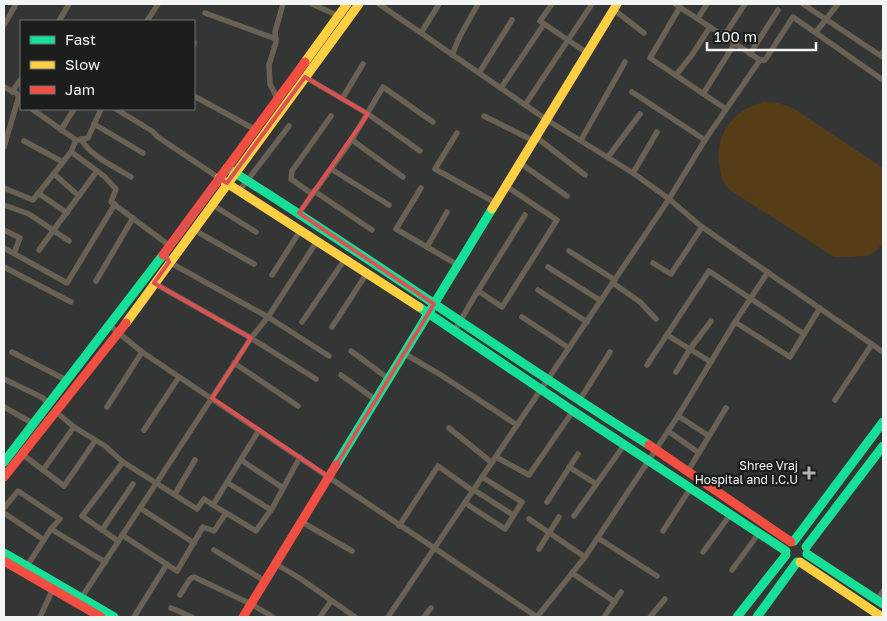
<svg xmlns="http://www.w3.org/2000/svg" width="887" height="621" viewBox="0 0 887 621" font-family="'Golos Text',sans-serif">
<rect width="100%" height="100%" fill="#343635"/>
<path fill="#573c18" d="M765,102L779,103L793,108L883,168V243L877,250L870,255L852,257H834L730,190C722,183 721,176 719,165C715,134 734,108 765,102Z"/>
<g fill="none" stroke-linecap="round" stroke-linejoin="round">
<g stroke="#6a6155" stroke-width="5.5">
<path d="M312,4L339,16"/>
<path d="M379,4L547,120L633,173L669,199L702,227L883,352"/>
<path d="M552,4L540,21L587,53"/>
<path d="M803,4L881,56L883,52"/>
<path d="M680,7L650,58L726,109"/>
<path d="M613,9L644,33"/>
<path d="M205,13L276,39"/>
<path d="M698,18L707,4"/>
<path d="M59,21L69,4"/>
<path d="M147,21L158,4"/>
<path d="M4,25L16,4"/>
<path d="M816,32L838,4"/>
<path d="M421,33L439,4"/>
<path d="M724,36L745,4"/>
<path d="M194,44V43"/>
<path d="M750,54L778,10"/>
<path d="M452,55L460,36L478,4"/>
<path d="M760,60H765L793,17L883,80"/>
<path d="M479,73L512,20"/>
<path d="M676,75L692,55L710,27"/>
<path d="M305,77L368,114L420,151"/>
<path d="M4,87L16,93L21,99"/>
<path d="M501,88L544,24"/>
<path d="M12,92L21,79"/>
<path d="M632,92L705,140"/>
<path d="M703,94L735,43"/>
<path d="M194,96L256,130"/>
<path d="M342,99L363,64"/>
<path d="M278,100L270,84L269,65L276,42L275,32L283,4"/>
<path d="M525,105L592,4"/>
<path d="M32,109L76,140L71,152L104,176L116,189L111,202L170,246"/>
<path d="M116,109L152,131L158,137L219,178"/>
<path d="M484,116L534,141"/>
<path d="M94,124L143,153"/>
<path d="M61,130L74,109"/>
<path d="M457,133L435,169L496,203"/>
<path d="M536,137L585,175"/>
<path d="M81,139C90,156 115,167 131,177"/>
<path d="M79,140L88,138L101,109"/>
<path d="M352,140L403,177"/>
<path d="M581,140L625,62"/>
<path d="M24,141L63,162"/>
<path d="M4,147L19,96"/>
<path d="M608,157L640,114"/>
<path d="M520,163L567,196"/>
<path d="M331,169L389,205"/>
<path d="M633,173L657,132"/>
<path d="M54,174L79,196"/>
<path d="M4,188L33,200L71,152"/>
<path d="M421,188L396,229L458,265"/>
<path d="M240,190L289,126"/>
<path d="M314,191L372,230"/>
<path d="M38,193L67,213"/>
<path d="M312,194L291,179L292,171L331,116"/>
<path d="M211,204L256,232"/>
<path d="M4,205L29,214L69,241"/>
<path d="M299,213L351,141L383,87L433,122"/>
<path d="M4,230L20,238L14,253"/>
<path d="M194,230L254,264"/>
<path d="M427,247L447,212"/>
<path d="M4,248L67,283L115,204"/>
<path d="M39,250L97,171"/>
<path d="M569,251L615,280"/>
<path d="M165,253L169,262L268,317L329,356"/>
<path d="M653,263L671,274L702,227"/>
<path d="M4,267L71,302"/>
<path d="M548,267L601,301"/>
<path d="M272,275L300,231"/>
<path d="M96,281L133,218"/>
<path d="M154,283L251,338L316,379"/>
<path d="M613,283L640,302L656,319"/>
<path d="M538,290L587,322"/>
<path d="M476,294L525,215"/>
<path d="M522,317L569,348"/>
<path d="M302,322L345,259"/>
<path d="M735,322L790,357L820,308"/>
<path d="M109,325L142,352L537,617L585,557L678,416L735,322L768,272"/>
<path d="M332,327L367,273"/>
<path d="M455,330L476,294L480,292L502,307L557,220L506,186"/>
<path d="M667,335L711,362"/>
<path d="M351,351L389,379"/>
<path d="M12,352L66,380"/>
<path d="M405,354L441,375L517,425"/>
<path d="M234,363L298,406"/>
<path d="M647,365L709,271L804,334"/>
<path d="M676,372L690,349L711,321"/>
<path d="M341,375L376,400"/>
<path d="M4,379L43,398L49,404"/>
<path d="M835,400L872,344"/>
<path d="M579,401L610,352"/>
<path d="M4,407L34,424"/>
<path d="M107,407L142,352"/>
<path d="M56,412L74,427L105,446L123,462L197,509L204,499L213,505"/>
<path d="M678,416L709,436"/>
<path d="M449,428L491,462"/>
<path d="M144,430L179,377"/>
<path d="M259,430L213,505L256,531L273,507L300,457"/>
<path d="M668,431L699,453"/>
<path d="M22,454L64,486L95,441"/>
<path d="M496,457L529,475L573,411"/>
<path d="M241,460L283,488"/>
<path d="M569,467L596,484"/>
<path d="M43,470L74,427"/>
<path d="M688,471L726,408"/>
<path d="M228,483L271,510"/>
<path d="M474,490L513,515"/>
<path d="M175,494L195,460"/>
<path d="M547,502L578,454"/>
<path d="M465,503L505,529L522,502L482,477"/>
<path d="M4,508L18,491L60,519L51,529"/>
<path d="M140,508L194,543"/>
<path d="M4,513L44,540"/>
<path d="M574,516L624,445"/>
<path d="M529,519L585,557"/>
<path d="M302,522L352,551"/>
<path d="M399,526L438,466L473,491"/>
<path d="M102,530L133,484"/>
<path d="M663,531L690,489"/>
<path d="M122,535L177,571L203,527L214,531L226,513"/>
<path d="M598,538L657,576"/>
<path d="M118,541L82,516L123,462"/>
<path d="M539,549L559,517"/>
<path d="M214,550L265,581"/>
<path d="M703,552L730,515"/>
<path d="M276,564L301,579L355,617"/>
<path d="M27,566L51,529L105,562"/>
<path d="M732,570L759,533"/>
<path d="M572,573L615,602"/>
<path d="M180,595L190,579L194,577L251,604L273,617"/>
<path d="M80,600L251,338L268,317L317,241"/>
<path d="M877,600L883,591"/>
<path d="M171,608L192,617"/>
<path d="M40,617L53,589"/>
<path d="M134,617L167,564"/>
<path d="M320,617L331,601"/>
<path d="M388,617L669,199L705,140L760,60L675,4"/>
<path d="M424,617L431,608"/>
<path d="M604,617L621,592"/>
<path d="M650,617L665,599"/>
</g>
<g stroke="#16e098" stroke-width="9">
<path d="M227,168C370,257 507,356 649,445"/>
<path d="M419,307L573,411L786,551"/>
<path d="M4,462L163,255"/>
<path d="M336,465L492,209"/>
<path d="M794,541L883,422"/>
<path d="M806,547L883,446"/>
<path d="M4,553L114,617"/>
<path d="M807,554L883,604"/>
<path d="M737,617L786,555"/>
<path d="M757,617L797,562"/>
</g>
<g stroke="#ffcf43" stroke-width="9">
<path d="M305,62L347,4"/>
<path d="M219,178L419,307"/>
<path d="M492,209L617,4"/>
<path d="M126,323L359,4"/>
<path d="M800,562L882,617"/>
</g>
<g stroke="#f24e42" stroke-width="9">
<path d="M163,255L305,62"/>
<path d="M649,445L791,542"/>
<path d="M4,477L126,323"/>
<path d="M4,561L101,617"/>
<path d="M243,617L336,465"/>
</g>
</g>
<path fill="none" stroke="#dc5151" stroke-width="4" stroke-linejoin="round" d="M305,77L368,114L299,213L434,304L329,477L212,398L251,338L154,283L169,262L165,253L219,178L227,183Z"/>
<path fill="#b0b2b1" stroke="#1c1e1e" stroke-width="2" d="M806.5 465.5h5v5h5v5h-5v5h-5v-5h-5v-5h5z"/>
<g text-anchor="middle" stroke-width="5" stroke-linejoin="round" paint-order="stroke">
<g font-size="12" fill="#f2f5f4" stroke="#1c1e1e" text-anchor="end">
<text x="798" y="470">Shree Vraj<tspan x="798" dy="14">Hospital and I.C.U</tspan></text>
</g>
</g>
<rect width="887" height="621" fill="none" stroke="#f2f5f4" stroke-width="10"/>
<rect x="20" y="20" width="175" height="90" fill="#1c1e1e" stroke="#727474"/>
<rect x="30" y="36" width="25" height="8" fill="#16e098" stroke="#727474"/>
<text x="65" y="45" font-size="15" fill="#f2f5f4">Fast</text>
<rect x="30" y="61" width="25" height="8" fill="#ffcf43" stroke="#727474"/>
<text x="65" y="70" font-size="15" fill="#f2f5f4">Slow</text>
<rect x="30" y="86" width="25" height="8" fill="#f24e42" stroke="#727474"/>
<text x="65" y="95" font-size="15" fill="#f2f5f4">Jam</text>
<path d="M707 42v8h109v-8" fill="none" stroke="#f2f5f4" stroke-width="2.5"/>
<text x="714" y="42" font-size="15" fill="#f2f5f4" stroke="#1c1e1e" stroke-width="4" paint-order="stroke">100 m</text>
</svg>
